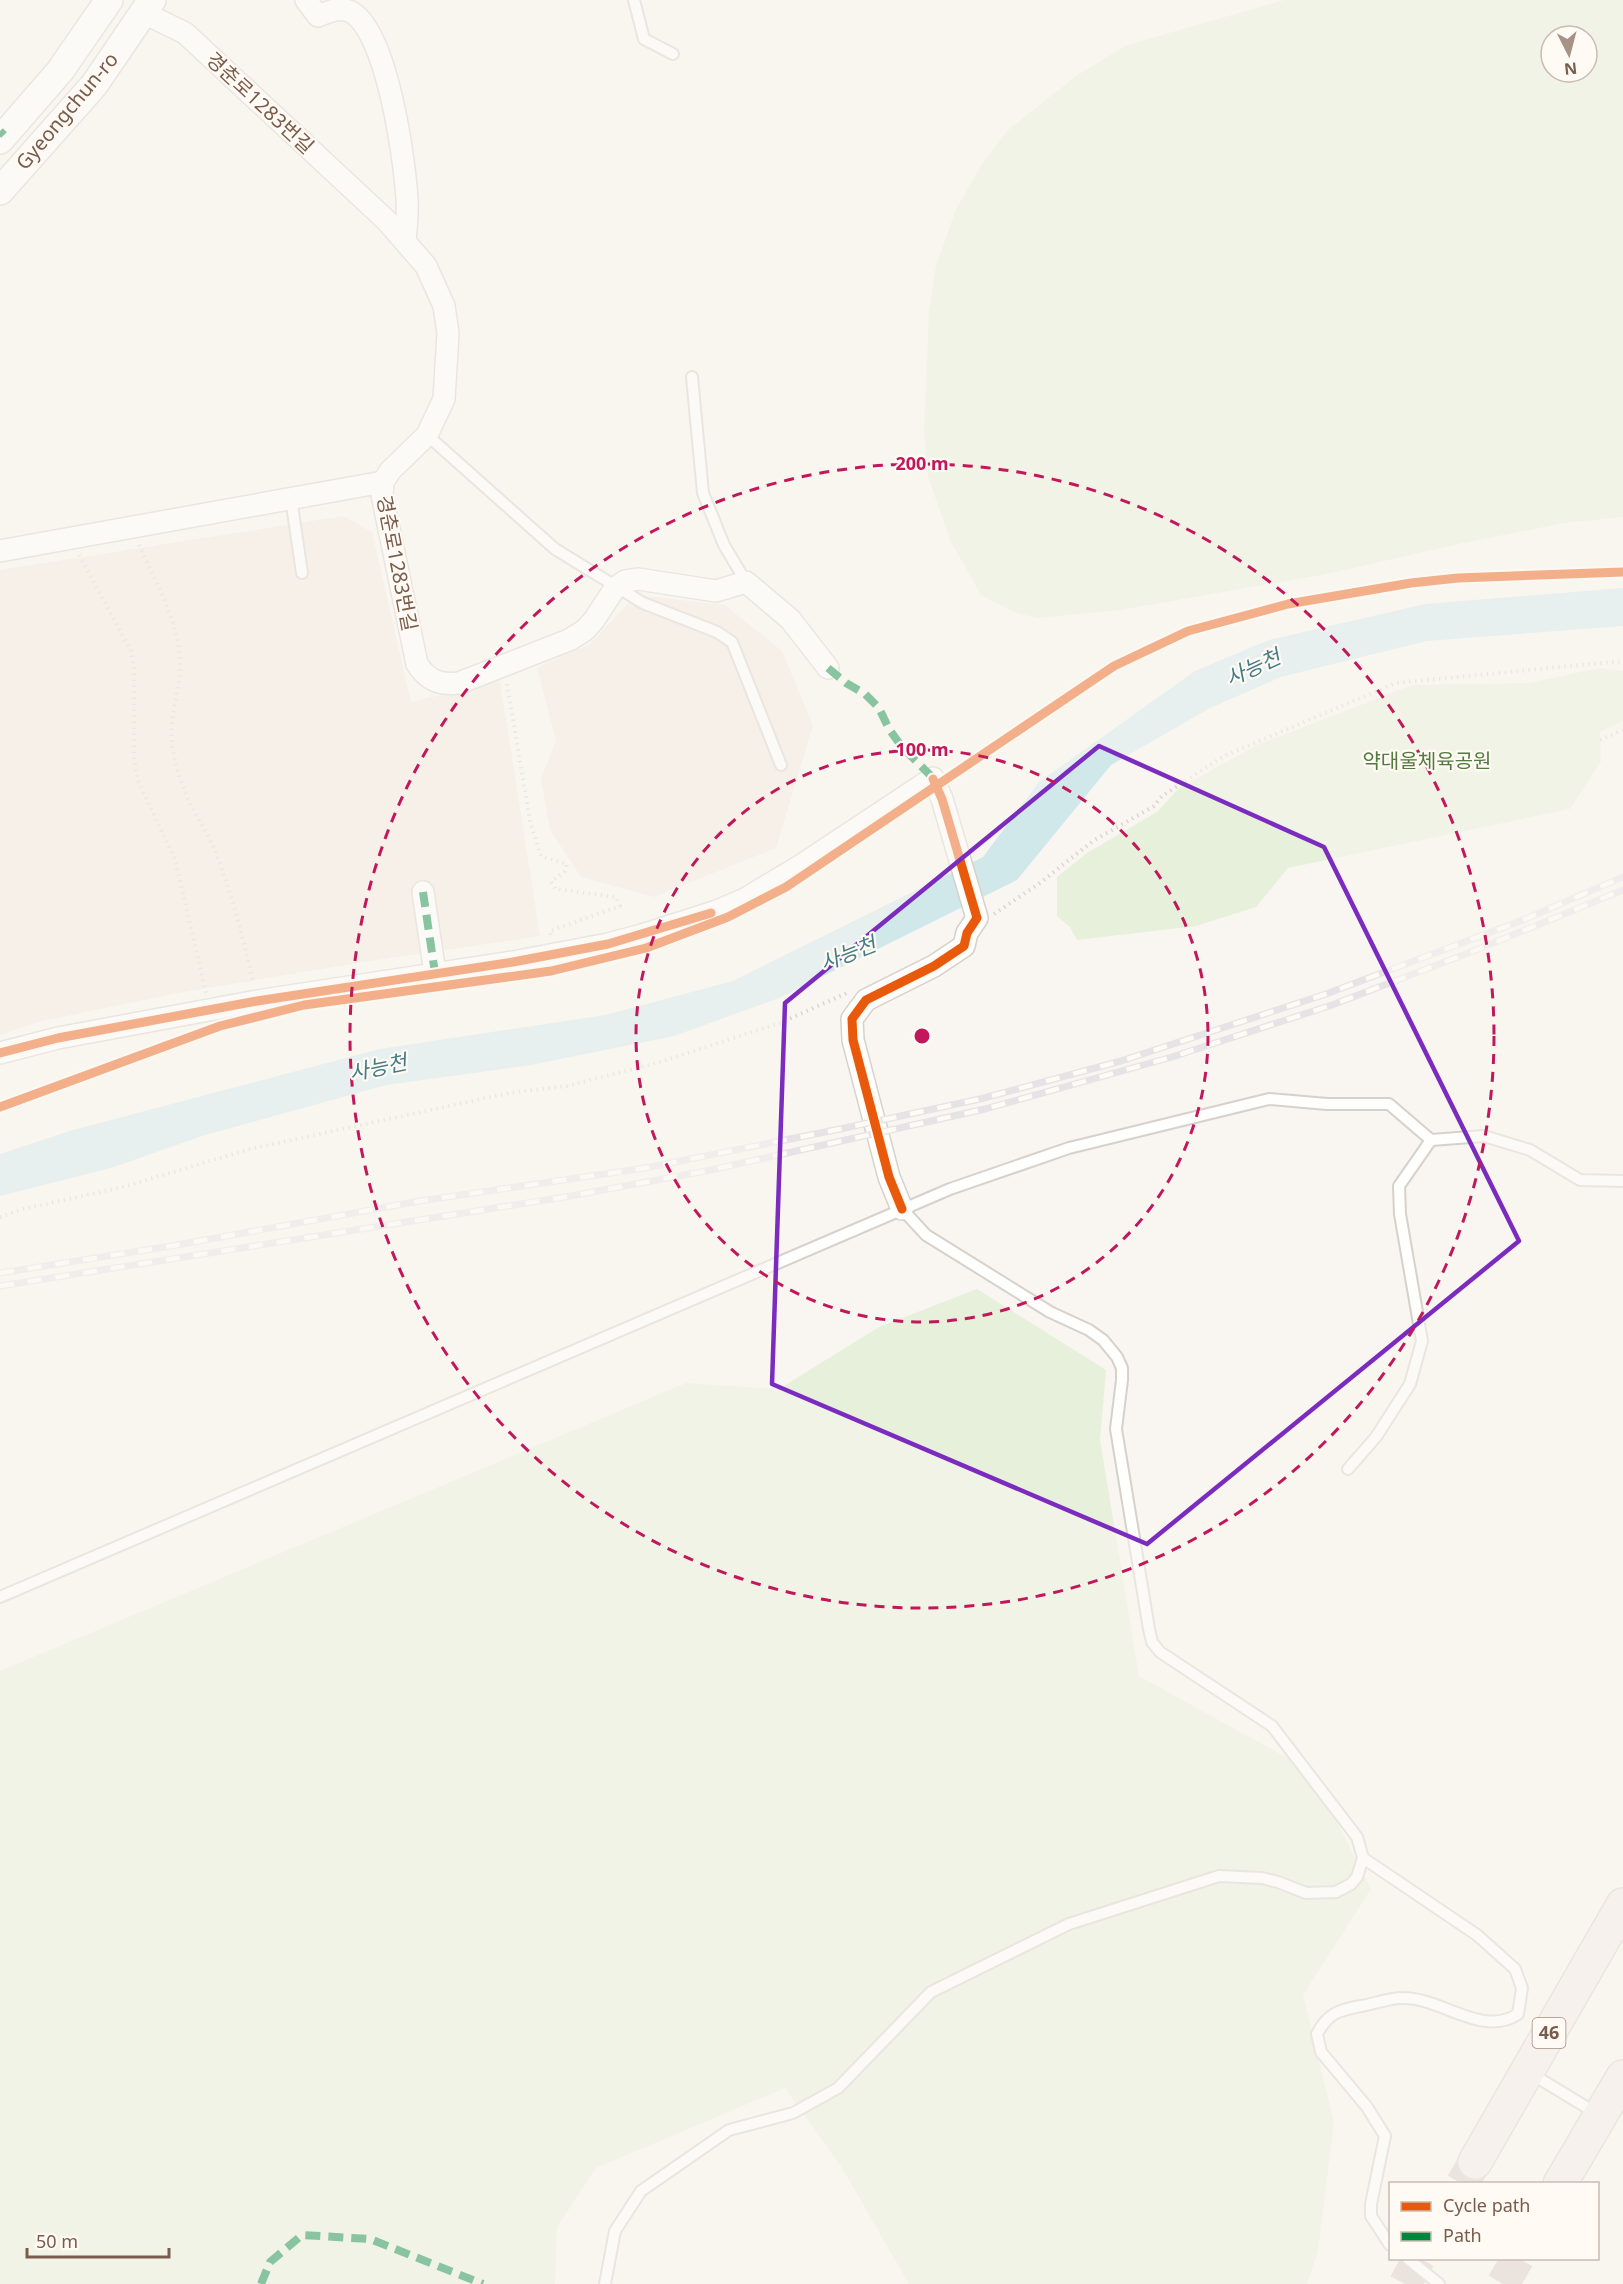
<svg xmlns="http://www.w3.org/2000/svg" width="1623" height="2284" viewBox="0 0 1623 2284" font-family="'Noto Sans','Noto Sans KR',sans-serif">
<rect width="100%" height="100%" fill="#f9f5f0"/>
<g fill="#f2e8de">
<path d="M343,516L372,532L411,702L500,681L540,936L370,961L178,993L42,1021L0,1035V570Z"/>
<path d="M636,595L725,605L782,651L813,725L776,848L654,897L581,877L550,830L541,778L556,741L537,668L590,644Z"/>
</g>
<g fill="#e7f0db" fill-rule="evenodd">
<path d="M1284,0H1623V517L1564,523L1463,543L1327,574L1120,610L1037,618L1013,612L981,595L951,542L928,477L924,432L929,311L936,266L956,209L982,164L1007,131L1076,76L1127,45ZM1551,36H1587V72H1551Z"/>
<path d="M1599,668L1623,671V721L1600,732L1601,761L1570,809L1288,868L1256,907L1196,926L1077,940L1070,927L1057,916V877L1087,853L1157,812L1179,788L1257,745L1412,685L1530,683Z"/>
<path d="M977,1289L1106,1370L1100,1440L1139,1676L1311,1771L1371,1889L1303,1995L1334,2122L1318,2251L1307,2284H909L842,2168L785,2088L596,2168L557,2227L555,2284H0V1671L686,1383L779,1389L879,1327Z"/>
</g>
<path fill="#d0e8ea" d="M1623,588V626L1426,641L1281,677L1210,708L1111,765L1017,880L779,998L674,1036L531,1065L386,1085L202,1136L114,1167L0,1196V1154L73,1130L380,1049L605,1015L733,981L983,857L1039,782L1195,671L1269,640L1425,604Z"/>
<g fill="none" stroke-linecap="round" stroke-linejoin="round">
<g stroke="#d9cfc7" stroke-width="33" stroke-dasharray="33 16" stroke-linecap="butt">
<path d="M1462,2184L1475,2162"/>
<path d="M1405,2284L1419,2258"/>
<path d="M1503,2284L1518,2258"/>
</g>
<g stroke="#d7d1cb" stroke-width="14">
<g id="service">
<path d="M634,0L644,39L673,54"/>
<path d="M692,377L703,493L724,545L746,582"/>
<path d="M427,435L555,549L643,603L717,632L732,642L781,765"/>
<path d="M291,498L302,573"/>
<path d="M902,1209L926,1235L1050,1312L1089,1330L1103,1340L1117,1357L1122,1368V1380L1116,1429L1149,1629L1152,1642L1160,1652L1272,1726L1357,1837L1363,1858L1477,1935L1515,1969L1522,1988L1518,2014C1482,2038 1441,1997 1402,1998C1389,1998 1374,2004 1361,2006C1339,2010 1328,2013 1317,2034L1321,2052L1367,2107L1385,2136L1371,2204V2216L1390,2245"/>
<path d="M1348,1469L1376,1437L1410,1384L1422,1341L1400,1214L1399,1186L1431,1140"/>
<path d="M0,1597L950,1189L1069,1148L1269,1099L1327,1104H1389L1431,1140L1484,1136L1530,1150L1580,1180L1623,1181"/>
<path d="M1530,2073L1596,2113"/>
<path d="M1407,2258L1439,2284"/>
<path d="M605,2284L615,2231L641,2191L729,2130L793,2113L838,2088L931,1992L1069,1924L1219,1876L1262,1878L1278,1882L1306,1893L1336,1892L1351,1884L1357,1877L1363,1858"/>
</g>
</g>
<g stroke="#d7d1cb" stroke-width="24">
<g id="minor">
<path d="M306,0L318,16C328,12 338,7 349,11C387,27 405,162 407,200C408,214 406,228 405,241"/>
<path d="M144,13L185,33L386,220L426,266L444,306L448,333L444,399L427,435L390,471L383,482L382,495L417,664C428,681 440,685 459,683L569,640L585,630L594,620L615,588L625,581L638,579L716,591L746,582L790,619L828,668"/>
<path d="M0,551L383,482"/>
<path d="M423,892L435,973"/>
<path d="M0,1053L58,1038L257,1001L513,962L608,944L642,935L717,911L745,899L800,866L933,778L942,799L977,918L967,933L964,946L934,966L866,1000L852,1019L853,1040L889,1177L902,1209"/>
</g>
</g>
<g stroke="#d7d1cb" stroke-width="30">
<g id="tertiary">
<path d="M0,140L60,71L109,0"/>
<path d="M0,191L94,85L152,0"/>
</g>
</g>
<g stroke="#dad1cc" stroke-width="36">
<g id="trunk">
<path d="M1475,2162L1623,1905"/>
<path d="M1560,2184L1623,2077"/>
</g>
</g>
<g stroke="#dcd5d0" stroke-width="4" stroke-dasharray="1.5 4.5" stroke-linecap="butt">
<path d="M139,545C155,580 181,626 180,665C180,694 167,720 173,751C176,765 180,781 186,794C194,814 207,831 215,851C232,894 243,937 253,982"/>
<path d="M79,555L131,651L134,667V759L138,781L175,859L206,993"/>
<path d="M507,684L530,821L541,856L567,864L565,871L551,882L555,889L616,897L620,906L550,931L551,936"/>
<path d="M1600,740L1623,730"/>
<path d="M994,914L1040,883L1093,841L1154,806L1162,796L1224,756L1396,683L1611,662L1623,663"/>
<path d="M0,1217L23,1209L123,1187L250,1149L509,1093L567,1086L657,1063L780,1023L847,993"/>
</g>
<use href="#service" stroke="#fefefd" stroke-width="10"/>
<use href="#minor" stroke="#fefefd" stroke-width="21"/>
<use href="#tertiary" stroke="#fefefd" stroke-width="27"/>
<use href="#trunk" stroke="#f2ece8" stroke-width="33"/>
<g stroke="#e6e3e7" stroke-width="7">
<g id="rail">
<path d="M0,1273L171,1246L420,1201L645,1168L840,1129L980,1099L1121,1061L1326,994L1523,920L1623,877"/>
<path d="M0,1286L565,1197L706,1171L985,1109L1172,1057L1332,1005L1476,950L1623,890"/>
</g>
</g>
<use href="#rail" stroke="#fffaf3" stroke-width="4.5" stroke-dasharray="14" stroke-linecap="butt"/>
<g stroke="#00873e" stroke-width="8" stroke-dasharray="15 8" stroke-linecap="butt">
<path d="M0,131L4,135"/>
<path d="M828,668L846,683L865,694L879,708L889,729L902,747L933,778"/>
<path d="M423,892L435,973"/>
<path d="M261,2284L270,2262L302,2235L370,2239L483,2284"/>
</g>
<g stroke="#fffaf3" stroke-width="13">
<g id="cycleway">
<path d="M0,1053L58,1038L257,1001L513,962L608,944L711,913"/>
<path d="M0,1107L220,1026L304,1005L551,971L646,948L728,917L786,887L1114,666L1188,631L1288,604L1411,583L1458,578L1623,572"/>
<path d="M902,1209L889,1177L853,1040L852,1019L866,1000L934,966L964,946L967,933L977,918L942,799L933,779"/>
</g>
</g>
<use href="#cycleway" stroke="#e8590c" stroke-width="9"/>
</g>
<path d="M0 0H1623V2284H0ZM1099,746L1324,847L1519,1241L1147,1544L772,1384L785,1003Z" fill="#f9f5f0" fill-opacity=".55" fill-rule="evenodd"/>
<path fill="none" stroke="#7b2cbf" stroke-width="4.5" stroke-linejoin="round" d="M1099,746L1324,847L1519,1241L1147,1544L772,1384L785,1003Z"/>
<g fill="none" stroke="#c2185b" stroke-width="3" stroke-dasharray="10 8">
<circle cx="922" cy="1036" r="286"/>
<circle cx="922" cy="1036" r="572"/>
</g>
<g text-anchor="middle" stroke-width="4.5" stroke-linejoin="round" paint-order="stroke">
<rect fill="#fffaf3" stroke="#a28b7f" stroke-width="1.5" x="1532.5" y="2018" width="33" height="30" rx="4.5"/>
<g font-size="18" font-weight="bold" fill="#7a5c4d">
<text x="1549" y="2039">46</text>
</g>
<g font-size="20" fill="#7a5c4d" stroke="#fffaf3">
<text transform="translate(260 103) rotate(43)" y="7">경춘로1283번길</text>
<text transform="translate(67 111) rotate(-50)" y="7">Gyeongchun-ro</text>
<text transform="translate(397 563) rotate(79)" y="7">경춘로1283번길</text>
</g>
<g font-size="20" fill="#537a41" stroke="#fffaf3">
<text x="1427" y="768">약대울체육공원</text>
</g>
<g font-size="21" font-style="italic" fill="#437c86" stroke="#fffaf3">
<text transform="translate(1253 668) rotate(-25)" y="7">사능천</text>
<text transform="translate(848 954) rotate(-21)" y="7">사능천</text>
<text transform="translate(378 1068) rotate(-12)" y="7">사능천</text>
</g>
</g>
<circle cx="922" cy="1036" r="9" fill="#c2185b" stroke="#fffaf3" stroke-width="3"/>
<g font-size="18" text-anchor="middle" font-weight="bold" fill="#c2185b" stroke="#fffaf3" stroke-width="4.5" stroke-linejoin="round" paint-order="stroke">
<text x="922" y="470">200 m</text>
<text x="922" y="756">100 m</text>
</g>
<rect x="1389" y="2182" width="210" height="78" fill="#fffaf3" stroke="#cabbb1" stroke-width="1.5"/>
<rect x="1401" y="2202" width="30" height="9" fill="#e8590c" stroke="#cabbb1" stroke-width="1.5"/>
<text x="1443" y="2212" font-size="18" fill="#7a5c4d">Cycle path</text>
<rect x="1401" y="2232" width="30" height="9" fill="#00873e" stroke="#cabbb1" stroke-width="1.5"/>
<text x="1443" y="2242" font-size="18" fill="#7a5c4d">Path</text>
<g transform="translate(1569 54) rotate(174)"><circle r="28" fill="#fffaf3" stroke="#cabbb1" stroke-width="1.5"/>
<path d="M0-4.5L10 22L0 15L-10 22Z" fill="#a69286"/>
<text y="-9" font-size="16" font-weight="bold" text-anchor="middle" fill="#7a5c4d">N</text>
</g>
<path d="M27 2248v9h142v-9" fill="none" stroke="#7a5c4d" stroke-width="3"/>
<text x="36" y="2248" font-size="18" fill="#7a5c4d" stroke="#fffaf3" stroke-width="4.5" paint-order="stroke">50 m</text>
</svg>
